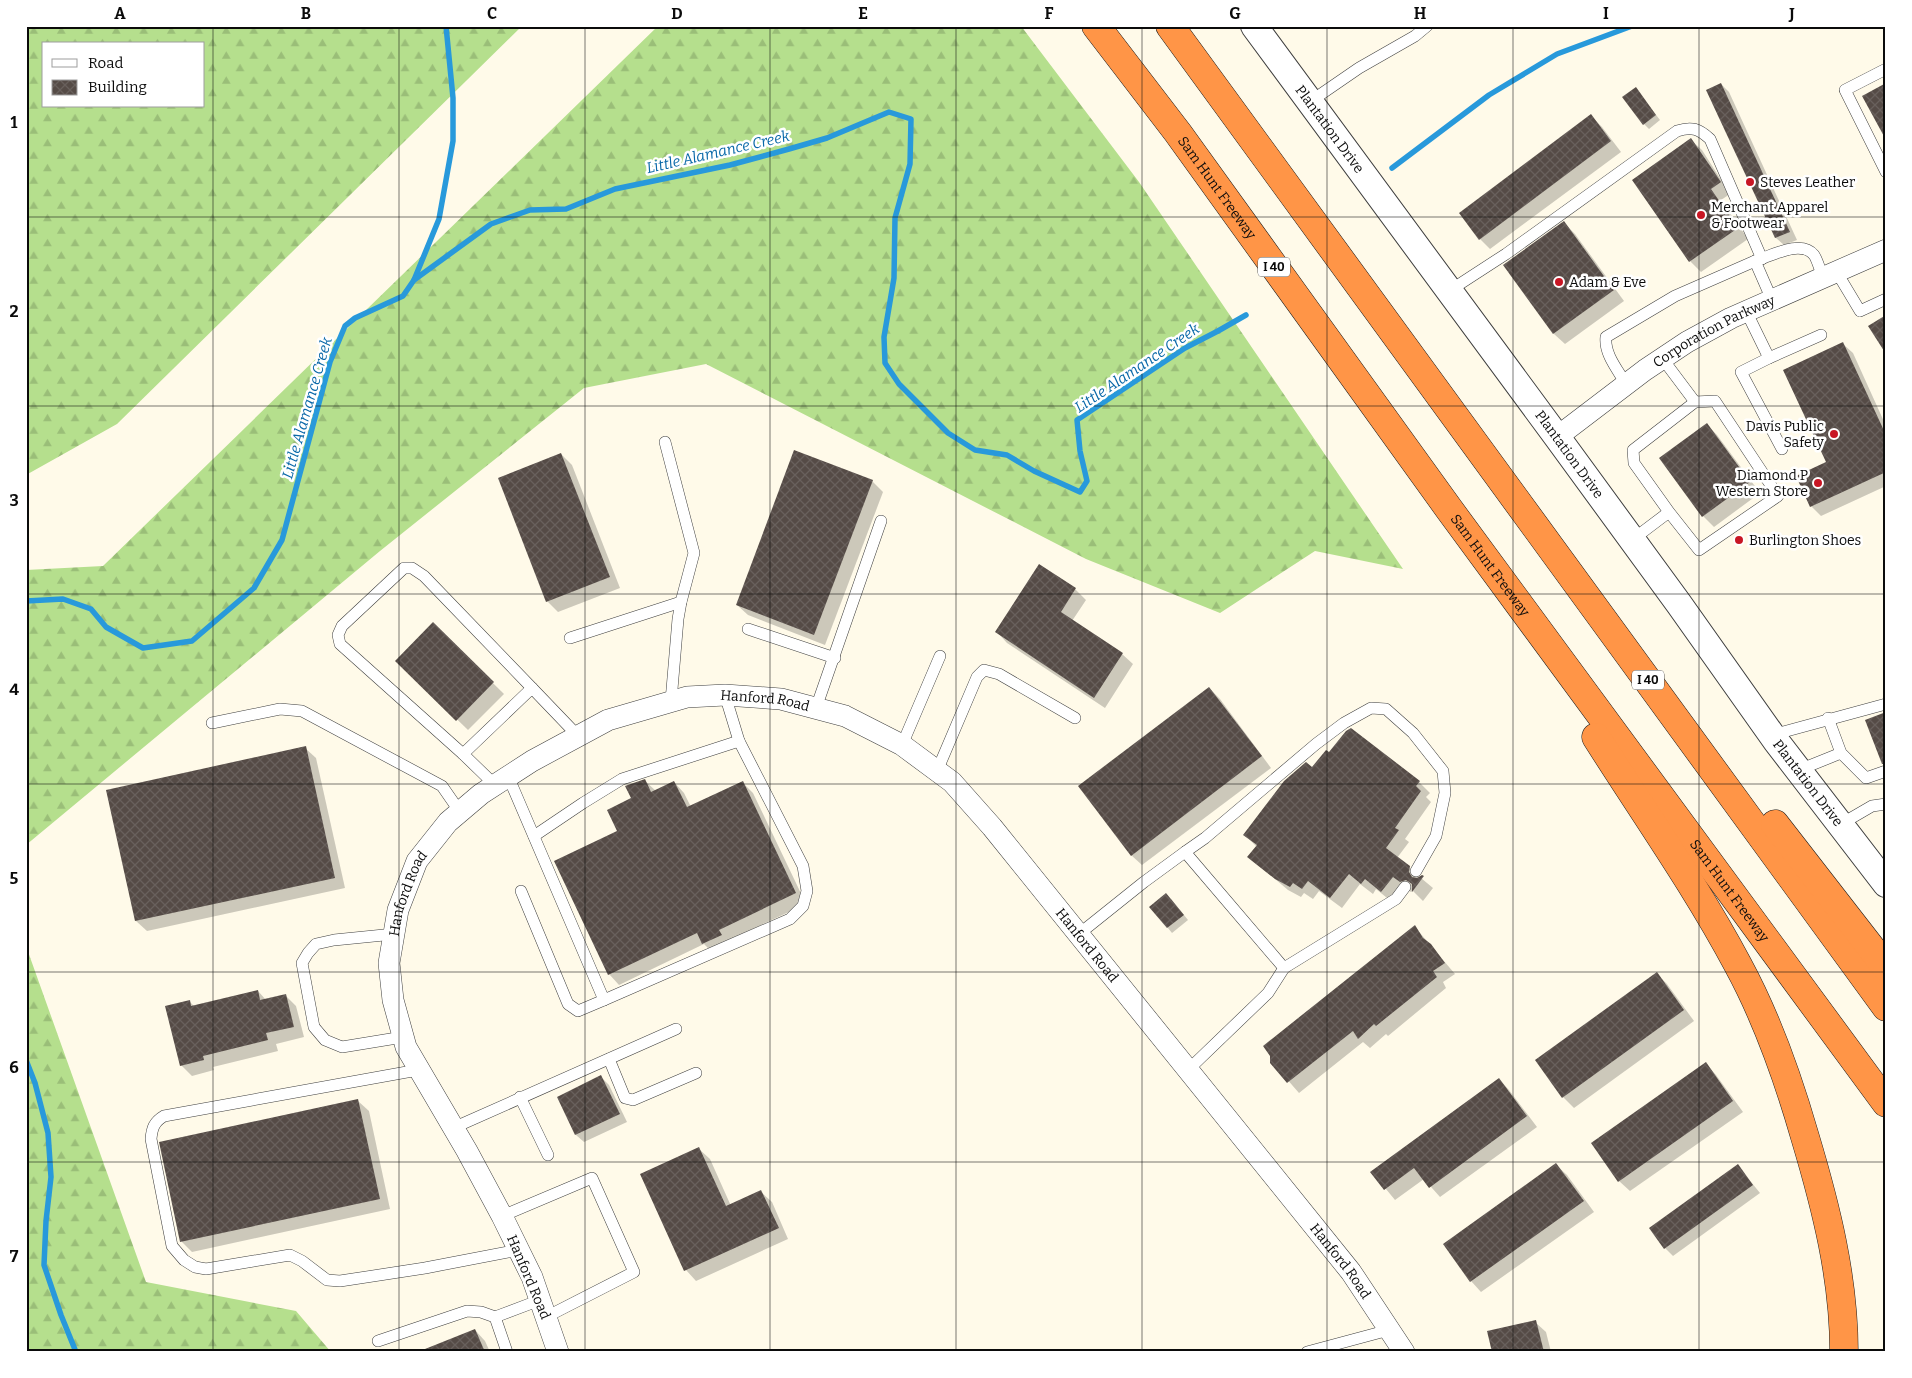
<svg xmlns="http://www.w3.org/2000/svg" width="1912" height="1378" viewBox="0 0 1912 1378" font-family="Bitter,serif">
<defs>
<pattern id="forest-firs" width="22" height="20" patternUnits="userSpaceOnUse" patternTransform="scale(1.25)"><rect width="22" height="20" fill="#b5df8d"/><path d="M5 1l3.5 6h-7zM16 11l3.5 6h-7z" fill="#9abe78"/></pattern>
<pattern id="building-cross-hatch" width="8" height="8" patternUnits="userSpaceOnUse" patternTransform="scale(1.25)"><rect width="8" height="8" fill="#554b46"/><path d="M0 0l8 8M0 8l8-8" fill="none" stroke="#68605c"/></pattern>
</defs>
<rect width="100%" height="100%" fill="#fffae9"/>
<g fill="url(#forest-firs)" fill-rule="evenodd">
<path d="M26,26H522L117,424L26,475ZM44,44H204V106H44Z"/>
<path d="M658,26H1021L1139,182L1403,569L1315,551L1220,613L1086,559L706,364L584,388L380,551L26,845V570L103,566Z"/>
<path d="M26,946L146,1282L296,1311L331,1352H26Z"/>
</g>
<g fill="#0003">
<path d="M1721,84L1729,92L1797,240L1784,245L1776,238Z"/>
<path d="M1640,94L1660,120L1649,129L1644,124Z"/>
<path d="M1591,116L1602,127L1621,152L1490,249L1480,239Z"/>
<path d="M1691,140L1702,150L1730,194L1721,200L1748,239L1701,272L1690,261L1633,180Z"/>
<path d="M1564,223L1575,234L1624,301L1565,344L1554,334L1505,265Z"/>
<path d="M1843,344L1853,353L1886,426V486L1821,516L1811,506L1798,476L1827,463Z"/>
<path d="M1707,425L1717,435L1760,493L1714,527L1703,516Z"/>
<path d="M561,454L572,465L620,588L558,612L547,601Z"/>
<path d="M872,481L883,492L825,645L748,615L737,605Z"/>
<path d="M1039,566L1075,589L1086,600L1072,621L1122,654L1133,664L1105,708L1007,643L997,632Z"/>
<path d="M433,624L504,694L468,730L397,661Z"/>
<path d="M1209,688L1220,699L1271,768L1142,865L1131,855Z"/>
<path d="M305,748L316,758L345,888L147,931L136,921L107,791Z"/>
<path d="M1313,769L1419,782L1430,793L1426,797L1431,802L1405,839L1409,842L1397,858L1433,888L1423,901L1413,891L1411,892L1404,887L1392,902L1376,889L1373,894L1360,884L1342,908L1319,891L1313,899L1304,893L1301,897L1288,890L1249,857L1257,847L1244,834Z"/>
<path d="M645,781L656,791L674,782L684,793L691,807L742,782L753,793L806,904L729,940L714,954L704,944L619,985L609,974L619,832L633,799Z"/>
<path d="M1171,899L1188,920L1172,933L1151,907Z"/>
<path d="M1415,927L1455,974L1443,982L1446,988L1388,1036L1386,1034L1370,1048L1363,1042L1299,1093L1272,1062Z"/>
<path d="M1657,974L1667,984L1694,1021L1574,1108L1563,1097Z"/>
<path d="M258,991L266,1000L285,995L296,1006L304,1037L276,1044L278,1051L213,1067L214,1070L192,1076L181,1065L189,1001L195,1007Z"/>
<path d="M1706,1064L1716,1075L1743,1112L1630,1191L1619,1181Z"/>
<path d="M601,1077L609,1085L627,1122L584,1142L576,1135L558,1097Z"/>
<path d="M1499,1079L1509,1090L1537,1127L1440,1197L1424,1179L1395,1200L1372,1172Z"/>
<path d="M358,1101L369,1111L390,1209L192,1252L181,1241Z"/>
<path d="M699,1149L710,1159L731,1206L761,1192L772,1202L788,1239L696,1281L686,1270Z"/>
<path d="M1556,1165L1567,1175L1594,1212L1481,1292L1471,1281Z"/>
<path d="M1738,1166L1760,1193L1673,1256L1665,1248Z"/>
<path d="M1535,1322L1546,1332L1551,1352H1493Z"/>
<path d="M475,1330L485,1341L490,1352H422Z"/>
</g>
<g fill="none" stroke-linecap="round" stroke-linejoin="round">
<g stroke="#2899db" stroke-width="5.5">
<path d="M1392,168L1489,95L1557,54L1632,26"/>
<path d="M414,280L439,219L453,141V98L446,26"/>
<path d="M26,601L63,599L91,609L106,627L143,648L192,641L254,588L282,540L330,362L345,326L355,318L403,296L414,280L491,224L530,210L566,209L615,189L730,165L789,149L827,138L889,112L911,119L910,164L895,218L894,278L884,337L885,363L899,384L948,433L975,450L1007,455L1034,471L1080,492L1087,481L1080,451L1077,420L1185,348L1218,331L1246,315"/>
<path d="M26,1060L35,1083L48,1133L51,1177L46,1221L44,1265L61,1315L76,1352"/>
</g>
</g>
<g fill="url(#building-cross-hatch)">
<path d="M1721,83L1790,232L1775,238L1706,90Z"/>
<path d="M1886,83V140L1862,96Z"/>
<path d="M1636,87L1656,115L1643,125L1622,97Z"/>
<path d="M1591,114L1611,141L1479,240L1459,213Z"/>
<path d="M1691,138L1721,182L1711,189L1738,228L1689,262L1632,180Z"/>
<path d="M1564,221L1614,290L1553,334L1503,265Z"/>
<path d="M1886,315V354L1868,326Z"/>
<path d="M1843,342L1886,435V472L1810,507L1796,476L1826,462L1783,370Z"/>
<path d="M1707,423L1750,482L1702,517L1659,458Z"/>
<path d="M794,450L873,480L814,635L736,605Z"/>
<path d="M561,453L610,577L546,602L498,478Z"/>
<path d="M1039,564L1076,588L1061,612L1123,653L1094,698L995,632Z"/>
<path d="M433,622L494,682L456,721L395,661Z"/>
<path d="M1209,687L1262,756L1131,856L1078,786Z"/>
<path d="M1886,712V764H1882L1865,720Z"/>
<path d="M1351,728L1420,781L1416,786L1421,791L1395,828L1399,830L1386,848L1410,866L1409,872L1412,877L1417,878L1422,875L1424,876L1412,892V884L1406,880L1400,882L1393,877L1381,892L1365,879L1361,884L1349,874L1330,898L1308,881L1302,889L1293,883L1290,887L1275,879L1247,857L1257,845L1243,835L1284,781L1306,762L1312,767L1326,750L1329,752L1346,731Z"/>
<path d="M306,746L335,878L135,921L106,790Z"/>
<path d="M645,779L651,792L674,781L687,807L743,781L796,893L719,930L722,935L702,944L697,933L608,975L554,861L617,831L607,810L631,798L625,786Z"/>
<path d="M1166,893L1184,915L1167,928L1149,907Z"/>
<path d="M1415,925L1423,938L1431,944L1445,963L1433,971L1437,977L1376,1026L1374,1024L1358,1039L1353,1031L1287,1083L1270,1063V1056L1263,1046Z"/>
<path d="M1657,972L1684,1010L1562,1098L1535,1060Z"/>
<path d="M258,990L260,1000L286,994L294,1027L266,1033L268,1040L203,1056L204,1060L180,1066L165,1006L190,1000L191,1006Z"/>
<path d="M1706,1062L1733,1101L1618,1182L1591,1143Z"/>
<path d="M601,1075L620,1114L575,1135L557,1097Z"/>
<path d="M1499,1078L1527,1116L1429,1188L1414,1168L1384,1190L1370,1172Z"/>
<path d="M358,1099L380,1199L180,1242L159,1142Z"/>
<path d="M699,1147L726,1206L761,1190L779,1228L684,1271L640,1174Z"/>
<path d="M1556,1163L1584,1201L1470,1282L1443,1244Z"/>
<path d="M1738,1164L1753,1185L1664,1249L1649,1228Z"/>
<path d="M1536,1320L1544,1352H1492L1487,1331Z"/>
<path d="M475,1329L485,1352H420V1351Z"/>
</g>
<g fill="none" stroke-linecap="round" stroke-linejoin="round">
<g stroke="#3e3e3e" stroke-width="12">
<g id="service">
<path d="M1886,69L1845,90L1886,172"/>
<path d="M1311,101L1359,68L1415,36L1427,26"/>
<path d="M1755,261C1771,256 1801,239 1814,255C1818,261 1820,271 1823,277"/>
<path d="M1836,271L1860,311L1886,299"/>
<path d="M1449,291L1506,254L1677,131C1692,126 1699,129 1710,139L1762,259"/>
<path d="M1746,311L1769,358L1821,335"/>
<path d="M1662,358L1695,402"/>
<path d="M1769,358L1741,372L1782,449"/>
<path d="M1626,384C1618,370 1604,354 1606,337L1675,296L1755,261L1772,300"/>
<path d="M665,442L694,553L681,602L678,619L671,701"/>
<path d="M1632,540L1669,512L1699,550L1778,496L1715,401L1695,402L1633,450L1634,463L1669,512"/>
<path d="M748,629L835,658"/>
<path d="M570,638L681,602"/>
<path d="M816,708L881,521"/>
<path d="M1828,718L1841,753L1866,778L1886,771"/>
<path d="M212,723L280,709L302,711L442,786L460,812"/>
<path d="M1772,735L1886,704"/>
<path d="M902,745L940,656"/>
<path d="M463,754L340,644L338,635L342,626L404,568H412L424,576L532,688"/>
<path d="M1799,770L1841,753"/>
<path d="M937,771L977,677L984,670L999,674L1075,718"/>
<path d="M508,776L604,1000L790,919L803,906L807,891L803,866L739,741L725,695"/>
<path d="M495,785L463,754L532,688L578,736"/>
<path d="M1841,824L1872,806L1886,804"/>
<path d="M534,836L583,803L622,779L739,741"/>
<path d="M1185,852L1205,838L1316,744L1344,723L1371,708L1386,709L1413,733L1443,771L1445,793L1436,836L1416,871"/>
<path d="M521,891L568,1004L578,1011L604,1000"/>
<path d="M394,934L334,940L316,944L308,953L302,963L314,1027L325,1040L342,1047L403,1037"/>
<path d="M1079,934L1144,882L1185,852L1284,968L1396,899L1405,887"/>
<path d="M609,1059L625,1098L633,1100L696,1073"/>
<path d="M418,1070L164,1116C154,1122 152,1128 151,1139L172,1246L184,1260L195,1267L206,1269L290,1255L302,1261L327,1280L340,1281L425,1268L519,1250"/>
<path d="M1188,1070L1268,993L1284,968"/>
<path d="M520,1097L548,1155"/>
<path d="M453,1128L676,1029"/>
<path d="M502,1216L592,1178L634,1272L546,1317"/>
<path d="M495,1317L540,1300"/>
<path d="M378,1341L467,1311L481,1312L495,1317L507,1352"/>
<path d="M1307,1352L1389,1330"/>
</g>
</g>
<g stroke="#3e3e3e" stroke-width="22">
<g id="minor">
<path id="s1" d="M1557,437L1645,370L1687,342L1731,318L1886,250"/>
<path id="s2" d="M558,1352L532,1277L502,1216L467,1151L406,1047L393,1000L389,963L398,910L417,861L448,822L481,794L532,761L608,720L687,697L725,695L781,699L845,716L902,745L952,782L992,827L1351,1272L1404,1352"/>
</g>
</g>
<g stroke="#3e3e3e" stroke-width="28">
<g id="tertiary">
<path id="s3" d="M1254,26L1557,437L1679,604L1776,741L1886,884"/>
</g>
</g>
<g stroke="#1c1c1c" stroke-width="29">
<g id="motorway">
<path id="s4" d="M1096,26L1178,133L1449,509L1886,1103"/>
<path d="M1170,26L1886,1007"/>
<path d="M1596,737C1644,813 1696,886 1738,965C1768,1020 1788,1078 1805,1137C1826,1207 1844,1278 1844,1352"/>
<path d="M1775,824L1886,967"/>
</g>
</g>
<use href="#service" stroke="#fff" stroke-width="11"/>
<use href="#minor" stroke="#fff" stroke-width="21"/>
<use href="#tertiary" stroke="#fff" stroke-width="26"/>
<use href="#motorway" stroke="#ff9547" stroke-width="28"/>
</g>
<path fill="none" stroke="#0b0b0b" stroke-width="1" stroke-opacity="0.55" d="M213,26V1352M399,26V1352M585,26V1352M770,26V1352M956,26V1352M1142,26V1352M1327,26V1352M1513,26V1352M1699,26V1352M26,217H1886M26,406H1886M26,594H1886M26,784H1886M26,972H1886M26,1162H1886"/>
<g fill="#c81624" stroke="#fff" stroke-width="2">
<circle cx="1750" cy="182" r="5"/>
<circle cx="1701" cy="215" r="5"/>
<circle cx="1559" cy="282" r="5"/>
<circle cx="1834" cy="434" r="5"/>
<circle cx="1818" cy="483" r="5"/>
<circle cx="1739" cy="540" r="5"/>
</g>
<g text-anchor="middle" stroke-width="5" stroke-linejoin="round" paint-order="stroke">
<g fill="#fff" stroke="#545454" stroke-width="1">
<rect x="1258" y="257.5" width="32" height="19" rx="4"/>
<rect x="1632" y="670.5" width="32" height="19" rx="4"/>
</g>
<g font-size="12" font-weight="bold" fill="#0b0b0b">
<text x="1274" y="271">I 40</text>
<text x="1648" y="684">I 40</text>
</g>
<g font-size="14" fill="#0b0b0b" stroke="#fff">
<text dy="5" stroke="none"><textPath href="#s3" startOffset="128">Plantation Drive</textPath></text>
<text dy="5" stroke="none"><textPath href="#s4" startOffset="202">Sam Hunt Freeway</textPath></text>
<text dy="5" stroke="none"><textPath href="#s1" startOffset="190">Corporation Parkway</textPath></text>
<text dy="5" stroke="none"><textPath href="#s3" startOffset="532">Plantation Drive</textPath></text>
<text dy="5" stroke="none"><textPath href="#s4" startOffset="668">Sam Hunt Freeway</textPath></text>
<text dy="5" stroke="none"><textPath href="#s2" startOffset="935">Hanford Road</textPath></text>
<text dy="5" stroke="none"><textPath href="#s3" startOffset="938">Plantation Drive</textPath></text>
<text dy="5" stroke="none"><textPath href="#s4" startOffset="1072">Sam Hunt Freeway</textPath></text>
<text dy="5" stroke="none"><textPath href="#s2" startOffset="500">Hanford Road</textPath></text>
<text dy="5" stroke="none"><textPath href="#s2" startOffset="1355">Hanford Road</textPath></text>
<text dy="5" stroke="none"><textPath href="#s2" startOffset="1760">Hanford Road</textPath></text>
<text transform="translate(529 1277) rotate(67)" y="5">Hanford Road</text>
</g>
<g font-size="14" fill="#0b0b0b" stroke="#fff" text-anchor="start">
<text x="1760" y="187">Steves Leather</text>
<text x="1711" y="212">Merchant Apparel<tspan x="1711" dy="16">&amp; Footwear</tspan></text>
<text x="1569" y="287">Adam &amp; Eve</text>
<text x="1824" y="431" text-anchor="end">Davis Public<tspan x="1824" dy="16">Safety</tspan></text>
<text x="1808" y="480" text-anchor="end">Diamond P<tspan x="1808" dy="16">Western Store</tspan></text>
<text x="1749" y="545">Burlington Shoes</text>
</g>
<g font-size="15" font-style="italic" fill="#0968a8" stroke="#fff">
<text transform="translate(718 152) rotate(-13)" y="5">Little Alamance Creek</text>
<text transform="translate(1137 368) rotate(-34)" y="5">Little Alamance Creek</text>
<text transform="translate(307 408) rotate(-74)" y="5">Little Alamance Creek</text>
</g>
</g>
<rect width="1912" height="1378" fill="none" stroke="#ffffff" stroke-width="55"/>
<rect x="42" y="42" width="162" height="65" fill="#ffffff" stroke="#9d9d9d"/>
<rect x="52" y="59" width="25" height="8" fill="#ffffff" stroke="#9d9d9d"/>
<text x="88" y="68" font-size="15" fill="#0b0b0b">Road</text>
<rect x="52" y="80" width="25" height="15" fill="url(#building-cross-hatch)" stroke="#9d9d9d"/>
<text x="88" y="92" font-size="15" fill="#0b0b0b">Building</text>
<rect x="28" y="28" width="1856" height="1322" fill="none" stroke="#0b0b0b" stroke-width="2"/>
<g font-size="16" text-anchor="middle" font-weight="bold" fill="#0b0b0b">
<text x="120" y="19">A</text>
<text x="306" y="19">B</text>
<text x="492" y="19">C</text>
<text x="677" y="19">D</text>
<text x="863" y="19">E</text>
<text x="1049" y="19">F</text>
<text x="1235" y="19">G</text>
<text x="1420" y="19">H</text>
<text x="1606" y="19">I</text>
<text x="1792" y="19">J</text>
<text x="14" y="128">1</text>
<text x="14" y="317">2</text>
<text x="14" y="506">3</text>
<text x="14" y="695">4</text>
<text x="14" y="884">5</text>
<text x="14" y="1073">6</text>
<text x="14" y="1262">7</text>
</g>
</svg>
